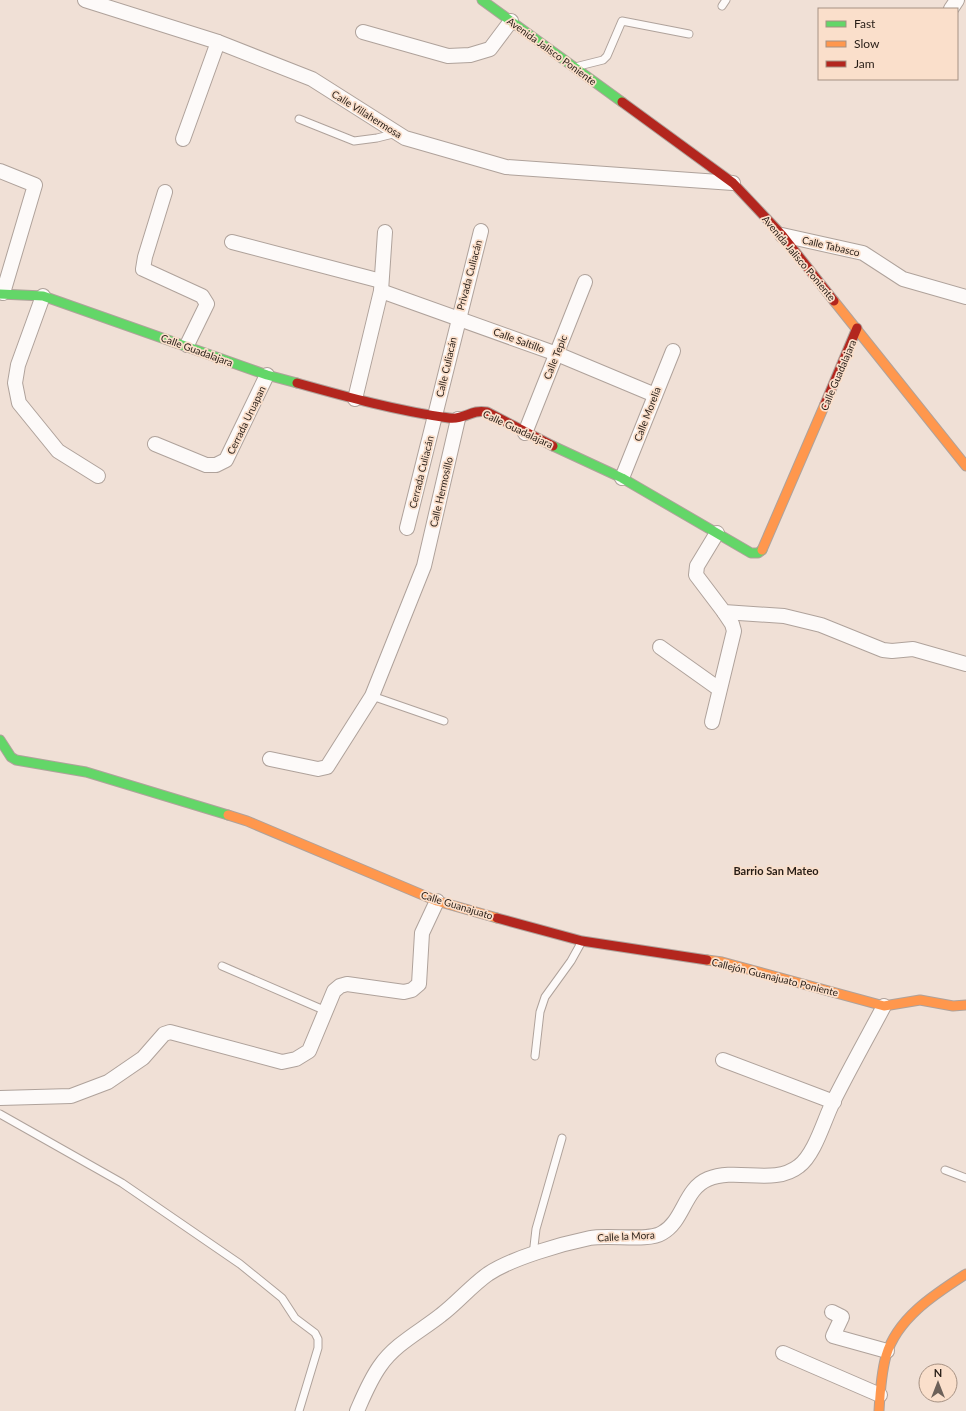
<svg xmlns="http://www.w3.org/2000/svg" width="966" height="1411" viewBox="0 0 966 1411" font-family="Lato,sans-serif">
<rect width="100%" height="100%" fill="#f0e0d6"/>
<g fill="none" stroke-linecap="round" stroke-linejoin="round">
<g stroke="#afa29b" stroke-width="9">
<g id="lane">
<path d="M722,6L726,0"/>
<path d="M579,66L603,60L607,56L622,21L689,34"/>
<path d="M299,119L354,141L377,138L397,133"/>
<path d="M372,696L444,721"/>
<path d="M222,966L326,1011"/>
<path d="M535,1056L540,1012L545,997L571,961L581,943"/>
<path d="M0,1114L122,1183L240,1264L282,1298L295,1318L315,1333L318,1339V1348L299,1411"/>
<path d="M945,1170L966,1178"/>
<path d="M533,1255L536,1229L562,1138"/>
</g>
</g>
<g stroke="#afa29b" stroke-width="16">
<g id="street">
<path d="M85,0L218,42L312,79L405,138L506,167L733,183"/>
<path d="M951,9L957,0"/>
<path d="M363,32L448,56L470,55L490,49L511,21"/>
<path d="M183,139L218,42"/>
<path d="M0,171L35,185L3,293"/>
<path d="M165,192L145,257L143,269L202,296L207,304L187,345"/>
<path d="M782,235L863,253L903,279L966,297"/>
<path d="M232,242L381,281"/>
<path d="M381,291L557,354L655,395"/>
<path d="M43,296L18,365L15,383L19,403L58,451L98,476"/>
<path d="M355,399L381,291L385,232"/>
<path d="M525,433L585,282"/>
<path d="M155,444L206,465H216L226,460L267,375"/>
<path d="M622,478L673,351"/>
<path d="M407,528L481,231"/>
<path d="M717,533L697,566L696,575L724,612L784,616L821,625L883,650L892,651L913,649L966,664"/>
<path d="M660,647L719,689"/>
<path d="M712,722L734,631L732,624L724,612"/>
<path d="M270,759L318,769L327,767L372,696L424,566L458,419"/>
<path d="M723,1060L834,1102"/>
<path d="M0,1098L71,1096L108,1082L143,1058L164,1034L170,1032L282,1062L296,1059L309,1051L334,991L340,986L347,984L404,992L412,990L419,984L422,933L437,901"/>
<path d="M832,1312L842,1317L833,1336L887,1351"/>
<path d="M783,1353L880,1395"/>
<path d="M357,1411C364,1395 370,1380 380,1366C395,1344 421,1331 441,1315C457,1303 471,1286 488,1274C512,1258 561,1244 590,1238C609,1234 648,1242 662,1233C684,1221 684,1189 708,1179C737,1167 774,1186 799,1166C815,1154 824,1120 833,1102C849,1070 867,1038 884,1006"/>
</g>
</g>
<g stroke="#afa29b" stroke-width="11">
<g id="fast">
<path d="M482,0L622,102"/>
<path d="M0,294L43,296L267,375L297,383"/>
<path d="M553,446L622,478L751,553H758L762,550"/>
<path d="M0,740L11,757L16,760L86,772L228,815"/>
</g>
</g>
<g stroke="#afa29b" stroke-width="11">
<g id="slow">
<path d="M834,301L966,466"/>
<path d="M762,550L825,404"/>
<path d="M228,815L247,821L437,901L497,918"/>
<path d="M707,960L722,962L884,1006L920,1000L953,1006L966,1005"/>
<path d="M879,1411C880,1393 881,1374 886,1356C897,1318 935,1294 966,1274"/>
</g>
</g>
<g stroke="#afa29b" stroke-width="11">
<g id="jam">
<path d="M622,102L733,183L782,235L834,301"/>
<path d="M297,383C347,397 398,411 449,418C466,420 470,409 487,412L553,446"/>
<path d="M825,404L857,328"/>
<path d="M497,918L582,941L707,960"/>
</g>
</g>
<use href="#lane" stroke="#fdfaf9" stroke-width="7"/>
<use href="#street" stroke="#fdfaf9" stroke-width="14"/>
<use href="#fast" stroke="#63d668" stroke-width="9"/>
<use href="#slow" stroke="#ff974d" stroke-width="9"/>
<use href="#jam" stroke="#b3261e" stroke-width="9"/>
</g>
<g text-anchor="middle" stroke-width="3.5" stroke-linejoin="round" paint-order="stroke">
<g font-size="10" fill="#271d16" stroke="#fadfcb">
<text transform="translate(552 51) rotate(36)" y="4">Avenida Jalisco Poniente</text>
<text transform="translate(367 114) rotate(32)" y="4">Calle Villahermosa</text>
<text transform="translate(831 246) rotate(13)" y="4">Calle Tabasco</text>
<text transform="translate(799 258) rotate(50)" y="4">Avenida Jalisco Poniente</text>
<text transform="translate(469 275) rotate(-75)" y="4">Privada Culiacán</text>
<text transform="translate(519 340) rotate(20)" y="4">Calle Saltillo</text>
<text transform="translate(197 350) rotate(20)" y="4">Calle Guadalajara</text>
<text transform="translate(555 357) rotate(-68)" y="4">Calle Tepic</text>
<text transform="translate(446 367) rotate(-77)" y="4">Calle Culiacán</text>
<text transform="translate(838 375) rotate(-67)" y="4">Calle Guadalajara</text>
<text transform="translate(647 414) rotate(-69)" y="4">Calle Morelia</text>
<text transform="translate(246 420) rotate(-64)" y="4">Cerrada Uruapan</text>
<text transform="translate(518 429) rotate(25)" y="4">Calle Guadalajara</text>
<text transform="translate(421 472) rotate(-76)" y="4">Cerrada Culiacán</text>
<text transform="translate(441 492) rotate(-77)" y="4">Calle Hermosillo</text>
<text transform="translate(457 905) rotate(17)" y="4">Calle Guanajuato</text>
<text transform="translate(775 977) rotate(14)" y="4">Callejón Guanajuato Poniente</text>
<text transform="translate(626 1236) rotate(-3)" y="4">Calle la Mora</text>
</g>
<g font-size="11" font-weight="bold" fill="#271d16" stroke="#fadfcb">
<text x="776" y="875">Barrio San Mateo</text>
</g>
</g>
<rect x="818" y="8" width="140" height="72" fill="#fadfcb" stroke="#a69183"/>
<rect x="826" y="21" width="20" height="6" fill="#63d668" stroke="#a69183"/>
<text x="854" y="28" font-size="12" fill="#271d16">Fast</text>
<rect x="826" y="41" width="20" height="6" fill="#ff974d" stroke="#a69183"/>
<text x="854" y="48" font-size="12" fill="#271d16">Slow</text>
<rect x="826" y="61" width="20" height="6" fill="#b3261e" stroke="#a69183"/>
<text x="854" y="68" font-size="12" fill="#271d16">Jam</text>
<g transform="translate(938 1383)"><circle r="19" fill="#fadfcb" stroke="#a69183"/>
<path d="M0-3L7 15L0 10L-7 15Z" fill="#6d6159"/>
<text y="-6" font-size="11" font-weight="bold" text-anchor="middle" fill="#271d16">N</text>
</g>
</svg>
